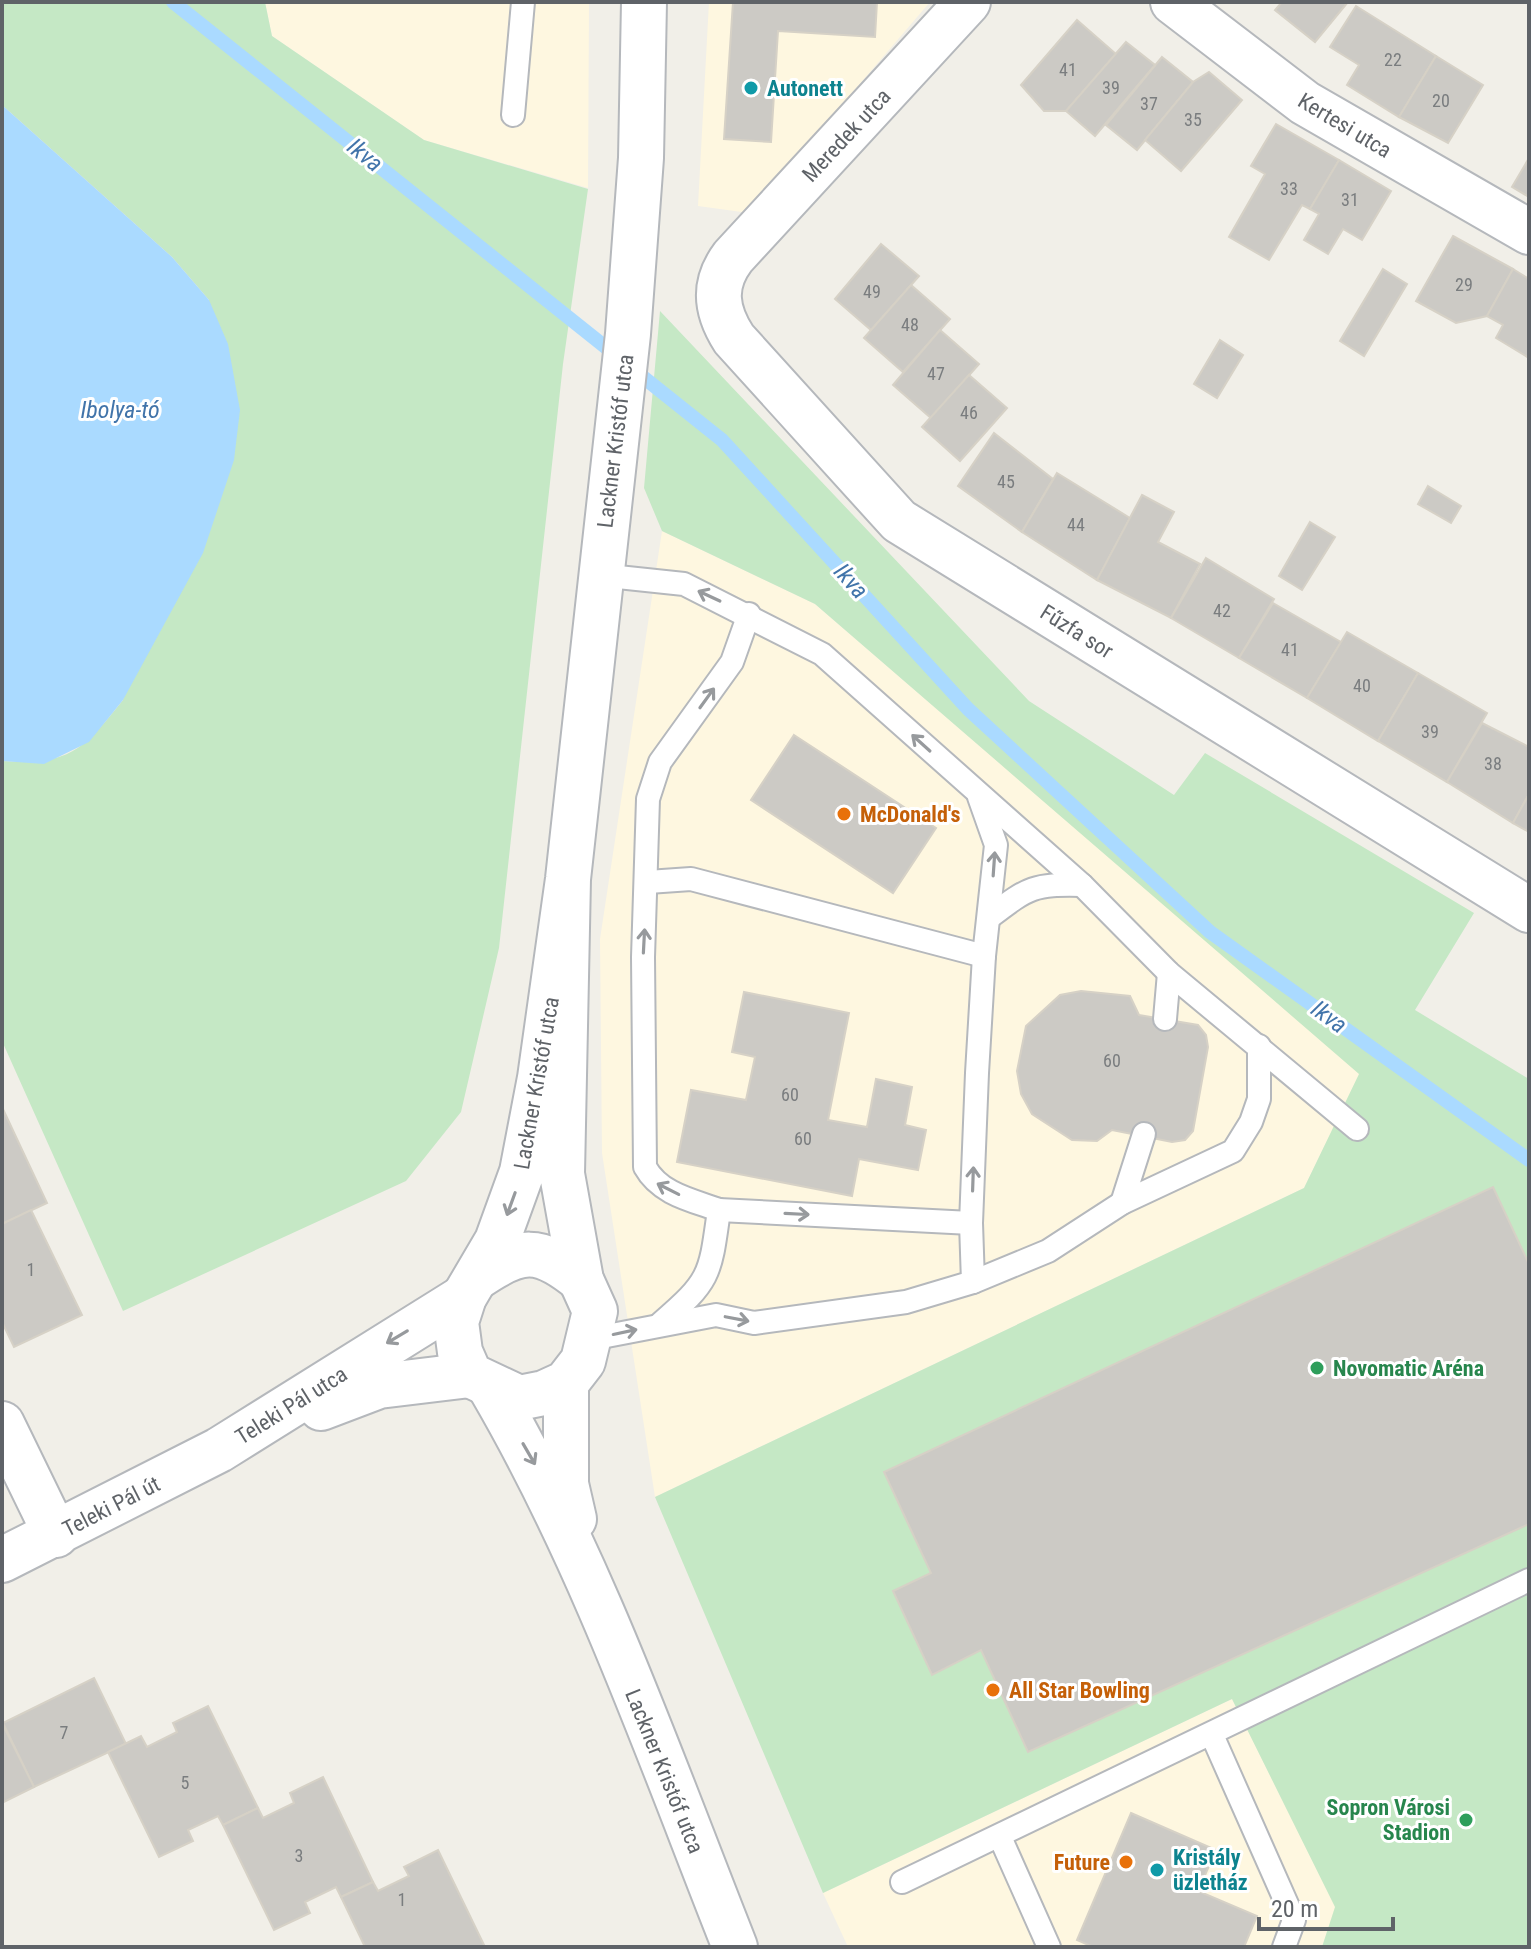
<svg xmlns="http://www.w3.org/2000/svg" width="1531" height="1949" viewBox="0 0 1531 1949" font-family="'Roboto Condensed',sans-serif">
<rect width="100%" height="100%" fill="#f1efe8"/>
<g fill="#fef7e0">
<path d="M265,2H589L588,188L424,140L272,36Z"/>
<path d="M709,2H930L749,213L698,206Z"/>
<path d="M662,531L815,604L1360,1074L1304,1188L655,1497L602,1153L600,939Z"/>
<path d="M1232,1699L1336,1907L1322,1947H848L823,1893Z"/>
</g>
<g fill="#c5e8c5">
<path d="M2,2H265L272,36L424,140L588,189L563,364L499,948L461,1112L406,1181L123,1311L2,1041V761C70,765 82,751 123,700L209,300L172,257L2,105Z"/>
<path d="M660,311L1029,701L1174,795L1205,753L1474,913L1415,1010L1529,1079V1947H1322L1335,1907L1232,1699L823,1893L655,1497L1304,1188L1359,1074L815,604L662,531L644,488Z"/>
</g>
<path fill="#aadaff" d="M2,105L172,257L209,300L228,344L240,410L234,460L203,553L123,700L89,742L44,764L2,761Z"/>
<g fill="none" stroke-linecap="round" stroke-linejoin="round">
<path stroke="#aadaff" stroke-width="14" d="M173,2L722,440L968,709L1210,932L1529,1160"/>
</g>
<g fill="#cccac5" stroke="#d6d1c6" stroke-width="2">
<path d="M733,2H877L875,37L778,31L771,142L724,139Z"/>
<path d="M1282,2H1348L1315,42L1275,10Z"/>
<path d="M1356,6L1436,56L1399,117L1347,85L1359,65L1330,47Z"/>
<path d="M1077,20L1116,54L1066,111H1044L1021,85Z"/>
<path d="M1126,42L1155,65L1095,136L1066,111Z"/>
<path d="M1436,56L1483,85L1448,143L1399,117Z"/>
<path d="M1162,57L1193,82L1137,150L1106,125Z"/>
<path d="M1209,72L1242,100L1181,171L1145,140L1193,82Z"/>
<path d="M1276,124L1339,160L1310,209L1302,205L1269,260L1229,237L1265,174L1251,166Z"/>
<path d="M1529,158V197L1512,187Z"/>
<path d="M1339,160L1391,191L1362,240L1343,229L1328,254L1304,240L1319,214L1310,209Z"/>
<path d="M1453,236L1513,269L1487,316L1456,323L1416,301Z"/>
<path d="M881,244L919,276L871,330L835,299Z"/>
<path d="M1383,269L1407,284L1364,356L1340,341Z"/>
<path d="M1513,269L1529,279V358L1496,338L1503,325L1487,316Z"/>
<path d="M911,285L950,319L903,372L864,338Z"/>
<path d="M940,330L979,364L931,418L893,385Z"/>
<path d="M1220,340L1243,355L1217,398L1194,384Z"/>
<path d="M969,375L1007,408L960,461L922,427Z"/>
<path d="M994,433L1053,479L1022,532L958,486Z"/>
<path d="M1057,473L1130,518L1097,580L1022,532Z"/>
<path d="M1428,486L1461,506L1451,523L1418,504Z"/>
<path d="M1142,495L1174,512L1158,542L1200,564L1171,618L1097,580Z"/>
<path d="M1310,522L1335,537L1302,590L1279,576Z"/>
<path d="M1206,558L1274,599L1239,658L1171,618Z"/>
<path d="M1273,603L1341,642L1307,698L1239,658Z"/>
<path d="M1347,632L1418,673L1378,741L1307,698Z"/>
<path d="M1418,673L1487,713L1447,782L1378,741Z"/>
<path d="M1482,723L1529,747V794L1513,823L1447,782Z"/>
<path d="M794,735L936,828L893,893L751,800Z"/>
<path d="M1529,794V832L1513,823Z"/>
<path d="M1081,991L1130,996L1139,1015L1198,1025L1206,1035L1208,1047L1193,1131L1185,1140L1172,1142L1112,1130L1097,1141L1072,1140L1032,1114L1021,1094L1017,1071L1026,1026L1060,995Z"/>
<path d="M744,992L849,1013L828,1120L867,1127L876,1079L912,1087L905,1125L926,1130L918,1170L859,1159L852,1196L677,1162L691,1090L746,1100L755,1057L732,1052Z"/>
<path d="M2,1107L47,1203L2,1224Z"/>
<path d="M1493,1187L1529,1264V1524L1028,1752L981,1650L932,1675L893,1591L931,1573L884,1472Z"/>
<path d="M31,1210L82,1315L14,1347L2,1322V1224Z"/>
<path d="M94,1678L126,1744L34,1787L3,1723Z"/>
<path d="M208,1706L258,1808L223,1825L218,1816L188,1830L193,1841L159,1857L108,1752L141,1736L147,1747L177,1732L173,1723Z"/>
<path d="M2,1723L34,1787L2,1803Z"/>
<path d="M323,1777L373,1882L341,1897L336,1887L305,1902L310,1913L274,1930L223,1825L258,1808L263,1818L294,1803L290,1793Z"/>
<path d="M1131,1813L1216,1850L1198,1891L1257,1916L1244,1947H1093L1077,1940Z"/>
<path d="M438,1850L485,1947H365L341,1897L373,1882L378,1891L409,1876L404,1867Z"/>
</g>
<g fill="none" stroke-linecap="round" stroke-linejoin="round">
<g stroke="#b5b8bc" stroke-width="26">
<g id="service">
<path d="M513,115L523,2"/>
<path d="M599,575L684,584L822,654L1082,885L1169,973L1357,1129"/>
<path d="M648,882L691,879L984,956"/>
<path d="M991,916C1029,887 1034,884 1082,885"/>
<path d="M1165,1019L1169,973"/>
<path d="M1122,1203L1144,1134"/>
<path d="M719,1210L971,1223"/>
<path d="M973,1282L1048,1251L1122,1203L1233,1151L1251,1122L1259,1099V1046"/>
<path d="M661,1323C711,1280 710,1275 719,1210C691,1200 660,1194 645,1167L643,957L648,799L660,762L732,662L749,614"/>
<path d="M591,1339L716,1315L754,1323L906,1302L973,1282L971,1223L977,1073L984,956L996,845L979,797"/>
<path d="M1212,1735L1294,1920L1284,1947"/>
<path d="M1000,1837L1049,1947"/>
<path d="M902,1882L1529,1580"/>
</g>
</g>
<g stroke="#b5b8bc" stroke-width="48">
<g id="minor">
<path d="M968,2L733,257C712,285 716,311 734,339L899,521L1529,910"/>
<path d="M1173,2L1305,103L1529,232"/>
<path d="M321,1408L379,1386L470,1375"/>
<path d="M2,1424L56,1535"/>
<path d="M2,1560L219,1450L464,1297"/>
</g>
</g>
<g stroke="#b5b8bc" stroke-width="48">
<g id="tertiary">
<path d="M568,879L562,1174L581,1280L595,1311L583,1361L566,1383L544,1393L519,1398L470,1375L460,1352L456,1322L464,1297L497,1241L522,1172L540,1078L568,879L628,334L641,158L644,2"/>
<path d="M476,1278C521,1247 539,1246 581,1280"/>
<path d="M566,1383V1484L574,1519"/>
<path d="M490,1387C593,1563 660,1758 735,1947"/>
</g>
</g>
<use href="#service" stroke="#fff" stroke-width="22"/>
<use href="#minor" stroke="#fff" stroke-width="44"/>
<use href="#tertiary" stroke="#fff" stroke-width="44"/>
</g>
<defs><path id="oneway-shaft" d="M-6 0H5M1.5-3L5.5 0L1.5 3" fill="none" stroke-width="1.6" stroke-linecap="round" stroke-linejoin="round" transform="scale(2)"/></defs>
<g stroke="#979a9d">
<use href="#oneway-shaft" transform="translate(709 596) rotate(-155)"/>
<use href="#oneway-shaft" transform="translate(707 698) rotate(-54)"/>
<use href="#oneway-shaft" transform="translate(921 743) rotate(-138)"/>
<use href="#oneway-shaft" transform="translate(994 864) rotate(-86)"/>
<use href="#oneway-shaft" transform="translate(644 941) rotate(-87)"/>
<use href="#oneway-shaft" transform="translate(973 1179) rotate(-88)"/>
<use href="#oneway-shaft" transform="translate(668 1189) rotate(-153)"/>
<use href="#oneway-shaft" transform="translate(511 1204) rotate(110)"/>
<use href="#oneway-shaft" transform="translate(797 1214) rotate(3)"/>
<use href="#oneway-shaft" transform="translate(737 1319) rotate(11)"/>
<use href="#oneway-shaft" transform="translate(625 1332) rotate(-12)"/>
<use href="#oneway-shaft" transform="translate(397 1337) rotate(149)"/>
<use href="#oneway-shaft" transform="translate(529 1454) rotate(60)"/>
</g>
<g fill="#0f9aa8" stroke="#fff" stroke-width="3">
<circle cx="751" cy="88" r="8"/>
<circle cx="1157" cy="1870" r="8"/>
</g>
<g fill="#e8710a" stroke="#fff" stroke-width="3">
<circle cx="844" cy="814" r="8"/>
<circle cx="993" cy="1690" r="8"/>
<circle cx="1126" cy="1862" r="8"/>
</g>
<g fill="#2e9e5b" stroke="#fff" stroke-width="3">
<circle cx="1317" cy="1368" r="8"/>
<circle cx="1466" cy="1820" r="8"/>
</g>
<g text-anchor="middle" stroke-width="6" stroke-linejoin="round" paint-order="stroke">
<g font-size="18" fill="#7a7d7f">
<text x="1393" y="66">22</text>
<text x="1068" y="76">41</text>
<text x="1111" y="94">39</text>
<text x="1441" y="107">20</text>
<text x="1149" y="110">37</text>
<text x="1193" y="126">35</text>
<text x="1289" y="195">33</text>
<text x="1350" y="206">31</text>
<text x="1464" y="291">29</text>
<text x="872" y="298">49</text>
<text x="910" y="331">48</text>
<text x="936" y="380">47</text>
<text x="969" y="419">46</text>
<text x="1006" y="488">45</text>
<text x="1076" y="531">44</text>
<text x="1222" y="617">42</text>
<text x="1290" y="656">41</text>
<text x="1362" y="692">40</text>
<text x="1430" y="738">39</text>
<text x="1493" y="770">38</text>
<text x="1112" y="1067">60</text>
<text x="790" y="1101">60</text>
<text x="803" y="1145">60</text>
<text x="31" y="1276">1</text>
<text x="64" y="1739">7</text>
<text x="185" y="1789">5</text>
<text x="299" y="1862">3</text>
<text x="402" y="1906">1</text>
</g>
<g font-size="22" font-weight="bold" fill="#0d838f" stroke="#fff" text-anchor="start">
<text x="767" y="96">Autonett</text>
<text x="1173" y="1865">Kristály<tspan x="1173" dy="25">üzletház</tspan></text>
</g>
<g font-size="22" fill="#5f6368" stroke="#fff">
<text transform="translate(1345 125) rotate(31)" y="8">Kertesi utca</text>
<text transform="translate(846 135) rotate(-47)" y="8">Meredek utca</text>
<text transform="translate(615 441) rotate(-83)" y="8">Lackner Kristóf utca</text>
<text transform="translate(1077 631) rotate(32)" y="8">Fűzfa sor</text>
<text transform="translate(536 1083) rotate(-80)" y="8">Lackner Kristóf utca</text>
<text transform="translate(291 1405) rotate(-32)" y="8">Teleki Pál utca</text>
<text transform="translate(111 1506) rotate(-27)" y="8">Teleki Pál út</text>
<text transform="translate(665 1771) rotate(68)" y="8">Lackner Kristóf utca</text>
</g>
<g font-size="22" font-weight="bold" fill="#c56008" stroke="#fff" text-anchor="start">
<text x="860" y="822">McDonald's</text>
<text x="1009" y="1698">All Star Bowling</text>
<text x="1110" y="1870" text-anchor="end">Future</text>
</g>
<g font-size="22" font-weight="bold" fill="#27864d" stroke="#fff" text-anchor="start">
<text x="1333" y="1376">Novomatic Aréna</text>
<text x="1450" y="1815" text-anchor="end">Sopron Városi<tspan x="1450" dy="25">Stadion</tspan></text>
</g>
<g font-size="24" font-style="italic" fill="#4174aa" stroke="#fff">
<text transform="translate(365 155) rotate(39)" y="8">Ikva</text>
<text x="120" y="418">Ibolya-tó</text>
<text transform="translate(851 581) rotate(48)" y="8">Ikva</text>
<text transform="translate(1329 1017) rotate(36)" y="8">Ikva</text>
</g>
</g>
<rect width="1531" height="1949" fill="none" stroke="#5f6368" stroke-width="8"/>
<path d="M1259 1917v12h134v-12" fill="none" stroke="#5f6368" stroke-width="4"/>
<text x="1271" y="1917" font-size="24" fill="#5f6368" stroke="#ffffff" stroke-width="6" paint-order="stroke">20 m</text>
</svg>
